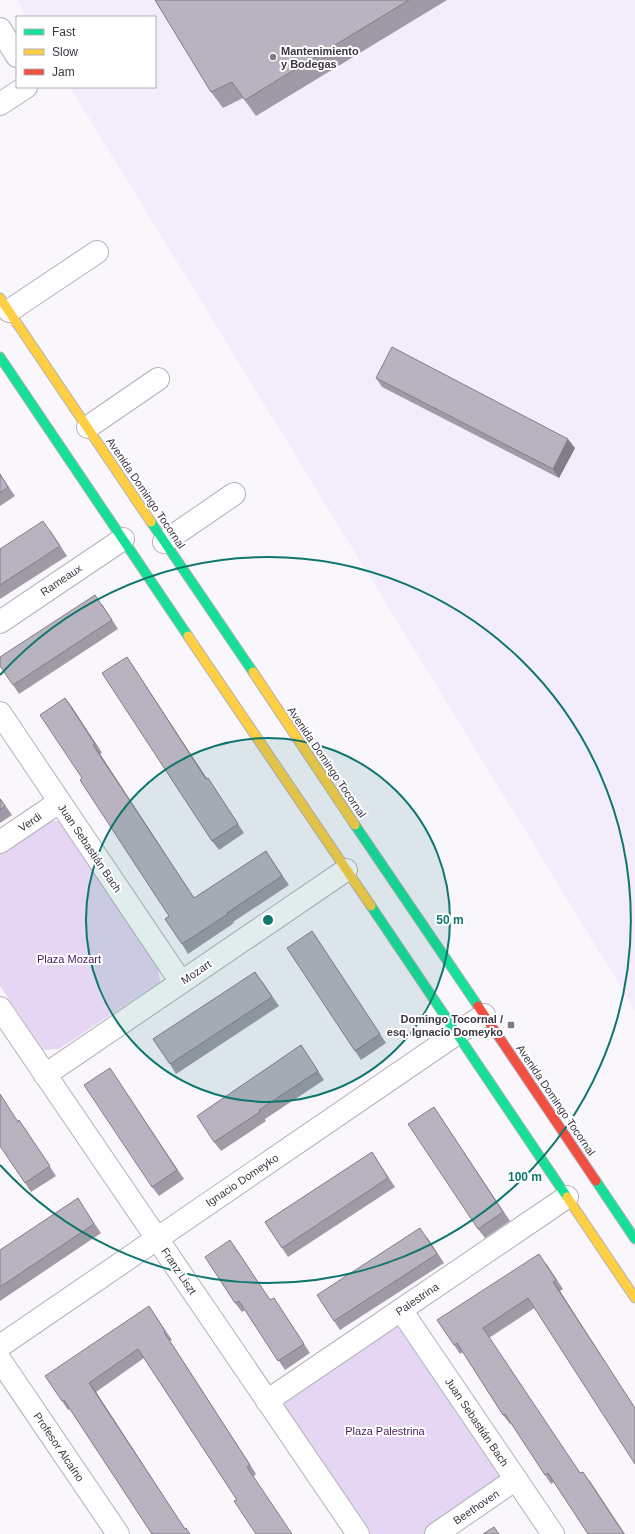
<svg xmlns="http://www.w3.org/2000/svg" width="635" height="1534" viewBox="0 0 635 1534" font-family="Arial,sans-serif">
<rect width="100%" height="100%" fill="#f9f6fc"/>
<path fill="#f2ecfb" d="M17,0H635V1010L70,87H155V17H27Z"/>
<g fill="#e5d7f4">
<path d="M45,819L61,822L158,968L160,982L59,1049L43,1050L0,986V850Z"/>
<path d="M398,1325L407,1330L502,1472L497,1484L424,1534H365L283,1412L287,1399Z"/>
</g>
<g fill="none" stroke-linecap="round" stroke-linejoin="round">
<g stroke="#b4b1b8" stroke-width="24">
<g id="street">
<path d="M0,29L17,56"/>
<path d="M0,104L26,87"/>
<path d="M9,311L97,252"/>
<path d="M88,427L158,379"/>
<path d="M164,542L234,494"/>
<path d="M0,622L123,539"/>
<path d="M0,713L181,982"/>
<path d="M0,842L59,802"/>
<path d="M0,1008L358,1534"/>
<path d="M45,1075L346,870"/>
<path d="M401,1310L553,1534"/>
<path d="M0,1346L484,1015"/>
<path d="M0,1360L118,1534"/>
<path d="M267,1401L567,1197"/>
<path d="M436,1534L516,1479"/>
</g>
</g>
<g stroke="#b4b1b8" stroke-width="11">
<g id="fast">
<path d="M0,357L188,636"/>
<path d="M151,522L253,672"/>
<path d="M355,825L478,1006"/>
<path d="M371,906L567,1197"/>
<path d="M596,1181L635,1239"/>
</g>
</g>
<g stroke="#b4b1b8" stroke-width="11">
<g id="slow">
<path d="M0,298L151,522"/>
<path d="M188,636L371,906"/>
<path d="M253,672L355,825"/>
<path d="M567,1197L635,1298"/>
</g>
</g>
<g stroke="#b4b1b8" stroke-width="11">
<path id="jam" d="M478,1006L596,1181"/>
</g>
<use href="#street" stroke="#fefeff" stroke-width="22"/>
<use href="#fast" stroke="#16e098" stroke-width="9"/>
<use href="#slow" stroke="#ffcf43" stroke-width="9"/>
<use href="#jam" stroke="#f24e42" stroke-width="9"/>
</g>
<g fill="#9f9aa5">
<path d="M155,0H447L256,116L243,98L223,108L211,92Z"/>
<path d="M376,378L575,448L559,478L382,387Z"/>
<path d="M0,474L15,496L0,506Z"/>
<path d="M50,530L67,556L0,599V549Z"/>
<path d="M102,604L118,629L19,694L13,685Z"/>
<path d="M133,666L207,779L208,778L214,787L244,833L219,850L212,841Z"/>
<path d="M65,698L102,753L100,754L194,898L272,860L289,885L233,922L234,923L188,954L182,944L169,916Z"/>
<path d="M0,798L12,815L0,823Z"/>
<path d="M312,931L386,1043L361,1060L355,1051Z"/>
<path d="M262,981L279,1006L176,1074L170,1064Z"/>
<path d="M301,1045L324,1080L265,1119L266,1121L221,1151L214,1142Z"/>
<path d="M116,1077L184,1179L159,1196L152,1187Z"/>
<path d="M440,1116L510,1221L485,1238L478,1229Z"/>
<path d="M19,1120L56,1176L31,1192L25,1183L18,1121Z"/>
<path d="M372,1152L395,1187L288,1257L265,1222Z"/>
<path d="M84,1208L101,1233L0,1301V1250Z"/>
<path d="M427,1237L444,1263L340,1330L334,1321Z"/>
<path d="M237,1250L270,1300L280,1307L310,1353L285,1370L245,1310L242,1312L235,1303Z"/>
<path d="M546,1263L563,1289L489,1338L580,1473L590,1481L625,1534H588L554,1482L551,1484L511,1423L510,1424L503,1415L463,1352L460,1354L454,1345Z"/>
<path d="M149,1306L172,1340L170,1341L256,1474L254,1476L237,1500L144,1358L96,1392L185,1529L190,1534H152L70,1409L68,1410L62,1401Z"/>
</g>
<g fill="#827d86">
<path d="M568,439L575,448L559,478L553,469Z"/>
<path d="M127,657L133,666L213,788L206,779Z"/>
<path d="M65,698L72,707L102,753L95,744Z"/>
<path d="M93,745L100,754L200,907L194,898Z"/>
<path d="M553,1282L560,1291L635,1408Z"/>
<path d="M164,1332L170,1341L256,1474L250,1465Z"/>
<path d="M89,1383L96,1392L188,1534L185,1529Z"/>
</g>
<g fill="#b9b3c0" stroke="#827d86">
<path d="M155,0H409L245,100L232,82L211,92Z"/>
<path d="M392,347L568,439L553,469L376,378Z"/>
<path d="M0,474L8,487L0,493Z"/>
<path d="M43,521L60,546L0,585V549Z"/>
<path d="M95,595L112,620L13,685L0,666V657Z"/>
<path d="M127,657L206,779L208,778L238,824L212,841L102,673Z"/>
<path d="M65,698L95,744L93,745L194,898L266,851L282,876L227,913L228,914L182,944L165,919L169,916L80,780L82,778L40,715Z"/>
<path d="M0,799L5,806L0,810Z"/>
<path d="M312,931L380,1034L355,1051L287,948Z"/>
<path d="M255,972L272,997L170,1064L153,1039Z"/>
<path d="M301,1045L318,1071L259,1110L260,1112L214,1142L197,1116Z"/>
<path d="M110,1068L177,1170L152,1187L84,1085Z"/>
<path d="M0,1094L18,1122L19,1120L50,1166L25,1183L0,1146Z"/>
<path d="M434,1107L503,1212L478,1229L408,1124Z"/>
<path d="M372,1152L388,1178L282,1248L265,1222Z"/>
<path d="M78,1198L94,1224L0,1287V1250Z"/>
<path d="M420,1228L437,1254L334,1321L317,1295Z"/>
<path d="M230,1240L270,1300L274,1298L304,1344L278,1361L239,1301L235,1303L205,1257Z"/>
<path d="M539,1254L556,1280L553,1282L635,1408V1464L528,1298L483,1328L580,1473L583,1472L624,1534H588L548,1473L545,1475L505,1414L503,1415L457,1343L454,1345L437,1320Z"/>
<path d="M149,1306L165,1331L164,1332L250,1465L247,1467L292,1534H256L234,1501L237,1500L138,1349L89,1383L185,1529L186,1528L190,1534H153V1533L152,1534L64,1400L62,1401L45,1376Z"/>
<path d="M494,1527L499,1534H483Z"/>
</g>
<circle cx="268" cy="920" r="182" fill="#0f766e" fill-opacity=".12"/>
<g fill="none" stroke="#0f766e" stroke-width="2">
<circle cx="268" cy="920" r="182"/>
<path d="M0 675A363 363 0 1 1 0 1165"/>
</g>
<g fill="#7f7a84" stroke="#fff" stroke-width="1.5">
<circle cx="273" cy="57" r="4"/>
<rect x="507" y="1021" width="8" height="8" rx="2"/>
</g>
<g text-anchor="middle" stroke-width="4" stroke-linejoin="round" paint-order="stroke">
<g font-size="11" font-weight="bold" fill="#3e3844" stroke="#fff" text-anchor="start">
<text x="281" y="55">Mantenimiento<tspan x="281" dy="13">y Bodegas</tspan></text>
<text x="503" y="1023" text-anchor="end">Domingo Tocornal /<tspan x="503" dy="13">esq. Ignacio Domeyko</tspan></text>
</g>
<g font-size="11" fill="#3e3844" stroke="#fff">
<text transform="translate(146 493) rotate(56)" y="4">Avenida Domingo Tocornal</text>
<text transform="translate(61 580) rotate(-34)" y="4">Rameaux</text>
<text transform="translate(327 762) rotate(56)" y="4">Avenida Domingo Tocornal</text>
<text transform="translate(30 822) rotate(-34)" y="4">Verdi</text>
<text transform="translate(90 848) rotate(56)" y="4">Juan Sebastián Bach</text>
<text transform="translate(196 972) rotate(-34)" y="4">Mozart</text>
<text transform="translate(556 1100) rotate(56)" y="4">Avenida Domingo Tocornal</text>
<text transform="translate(242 1180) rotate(-34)" y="4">Ignacio Domeyko</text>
<text transform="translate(179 1271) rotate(56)" y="4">Franz Liszt</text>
<text transform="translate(417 1299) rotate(-34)" y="4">Palestrina</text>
<text transform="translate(477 1422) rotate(56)" y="4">Juan Sebastián Bach</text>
<text transform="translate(59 1447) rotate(56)" y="4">Profesor Alcaíno</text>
<text transform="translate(476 1507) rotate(-34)" y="4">Beethoven</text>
</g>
<g font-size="11" fill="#421e5f" stroke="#fff">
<text x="69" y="963">Plaza Mozart</text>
<text x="385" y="1435">Plaza Palestrina</text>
</g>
</g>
<circle cx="268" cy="920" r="6" fill="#0f766e" stroke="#fff" stroke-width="2"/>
<g font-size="12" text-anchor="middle" font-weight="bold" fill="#0f766e" stroke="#fff" stroke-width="4" stroke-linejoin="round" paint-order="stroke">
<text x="450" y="924">50 m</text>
<text x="525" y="1181">100 m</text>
</g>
<rect x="16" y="16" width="140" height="72" fill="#ffffff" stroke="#b2afb4"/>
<rect x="24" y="29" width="20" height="6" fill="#16e098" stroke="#b2afb4"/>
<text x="52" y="36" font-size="12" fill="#3e3844">Fast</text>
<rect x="24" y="49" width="20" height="6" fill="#ffcf43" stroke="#b2afb4"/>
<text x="52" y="56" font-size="12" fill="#3e3844">Slow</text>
<rect x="24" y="69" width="20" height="6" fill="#f24e42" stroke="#b2afb4"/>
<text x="52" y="76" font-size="12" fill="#3e3844">Jam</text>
</svg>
